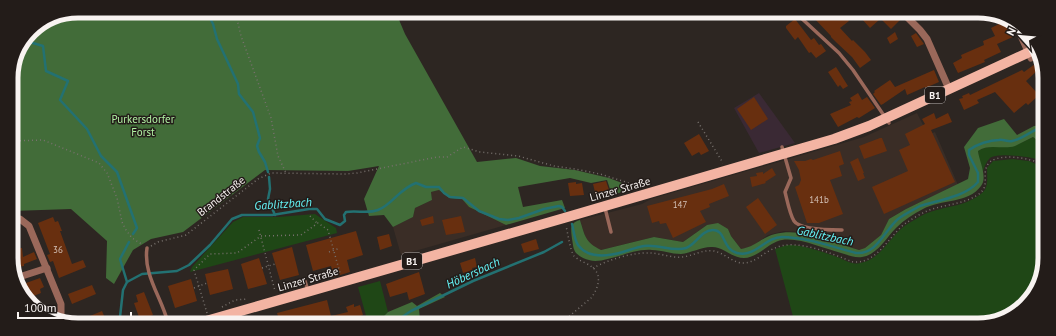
<svg xmlns="http://www.w3.org/2000/svg" width="1056" height="336" viewBox="0 0 1056 336" font-family="'PT Sans',sans-serif">
<rect width="100%" height="100%" fill="#2d2622"/>
<g fill="#3a2d26">
<path d="M917,113L928,135L935,132L958,185L906,209L889,219L881,235L865,248L859,250L800,232L784,231L768,235L750,248L741,249L731,236L728,229L707,225L683,242L654,237L601,250L592,246L586,239L580,220L642,204L651,199L864,137Z"/>
<path d="M439,190L449,198L462,199L469,207L506,225L401,255L393,227L413,217L415,208L432,200L431,192Z"/>
</g>
<path fill="#3a2934" d="M759,93L795,143L759,153L734,108Z"/>
<g fill="#1f4716">
<path d="M1033,137L1041,143L1043,161C1034,157 998,152 990,158C986,162 984,167 983,172L979,159L978,151C990,143 1003,150 1015,145C1021,143 1027,140 1033,137Z"/>
<path d="M1013,159L1029,161L1043,167V276L1019,311L979,325L795,324L775,249C779,248 783,246 787,245C802,244 826,253 840,258C846,261 854,265 860,263C883,259 890,234 909,223C916,219 923,214 930,212C947,206 967,206 982,193C989,187 987,177 987,168L993,161Z"/>
<path d="M315,214L336,228L337,233L190,272L192,267L233,222L243,217H278Z"/>
<path d="M380,281L388,312L377,323H368L358,287Z"/>
</g>
<g fill="#426c39">
<path d="M397,15L405,34L477,162L516,158L540,166L575,170L609,178L635,188L612,195L607,180L591,183L570,178L518,187L523,207L562,200L565,208L506,225L469,207L462,199L449,198L439,190L431,192L432,200L415,208L413,217L393,227L384,215L369,216L364,199L379,166L348,171L265,170L183,232L151,239L133,250L114,284L106,278L107,241L71,209L12,211L11,74L31,30L53,16Z"/>
<path d="M1004,119L1017,135L1034,126L1043,125V153L1041,143L1033,137C1027,140 1021,143 1015,146C1003,150 989,143 978,151C979,161 988,177 981,186C968,204 941,199 923,209C913,214 904,220 896,228C886,238 877,255 862,257C855,258 848,255 841,253C825,249 799,237 782,240C769,242 758,258 744,258C731,258 723,246 711,247C701,247 691,253 681,254C671,254 662,250 652,250C641,249 629,253 619,256C610,258 598,263 589,260C585,259 580,257 576,253C573,249 573,244 572,239C571,229 569,223 580,220C585,236 585,242 601,250L654,237L683,242L707,225L718,223L728,229L731,236L741,249C755,247 762,237 775,234C801,227 833,242 859,250L865,248L881,235L889,219L906,209L968,179L970,168L964,147L978,128Z"/>
<path d="M440,293L445,297L419,309L420,320L413,324L377,323L388,312L412,302L417,306Z"/>
</g>
<g fill="none" stroke-linecap="round" stroke-linejoin="round">
<g stroke="#237172" stroke-width="2.5">
<path d="M209,16L213,24L217,39L238,84L239,94L253,112L260,138L257,146L259,152L265,162L268,172"/>
<path d="M26,41L43,46L46,71L68,81L60,100L87,129L101,156L117,172L137,228L133,234"/>
<path d="M1043,148V146"/>
<path d="M269,177L270,189L268,199L275,215"/>
<path d="M572,224C574,231 574,239 578,245C588,259 609,256 623,252C630,250 637,247 644,246C658,244 673,252 686,248C696,245 701,230 713,230C726,230 722,249 737,253C755,258 765,237 782,237C805,237 833,247 856,253C877,255 884,231 898,219C905,214 913,210 920,206C939,200 965,197 978,182V173L969,155V150C977,144 990,140 999,140C1003,139 1008,142 1012,141C1024,139 1031,130 1043,127"/>
<path d="M127,282L120,259L129,242"/>
<path d="M117,323L120,317L123,290L127,282L142,274L177,271L189,265L210,245L232,219L242,215H272L309,209H317L325,219L340,225L345,221L344,215L346,212C357,210 367,214 378,210C392,205 399,189 416,183L426,187H439L444,193L450,197L463,198L479,211L499,219L508,220L519,218L544,209L559,206L562,207L565,211"/>
<path d="M393,323L411,311L473,281L544,252L562,242"/>
</g>
</g>
<g fill="#682f0f">
<path d="M818,14H843L849,21L840,28L852,41L853,40L865,52L871,60L860,68L852,57L837,43L831,37V36L814,18Z"/>
<path d="M866,14H874L879,20L870,28L861,18Z"/>
<path d="M888,14H895L901,19L891,29L882,20Z"/>
<path d="M795,19L811,40L814,38L819,45L821,44L826,51L816,58L811,52L809,53L798,37L795,40L786,28V26Z"/>
<path d="M1009,22L1015,36L997,44L1001,52L984,60L985,62L958,73L953,63L962,58L961,55L984,45L983,41L995,36L991,28L1001,23L1002,26Z"/>
<path d="M895,32L898,39L890,44L887,38Z"/>
<path d="M916,33L924,44L917,47L911,36Z"/>
<path d="M1035,64L1039,69L1026,81L1039,95L1028,105L1026,103L1014,113L995,92L977,100L979,103L964,110L959,99L963,98L962,96L969,93L970,95L1022,70L1024,72Z"/>
<path d="M836,67L848,86L843,89L840,85L838,87L828,72Z"/>
<path d="M934,70L939,82L925,88V87L907,95L905,89L883,104L881,105L873,94L875,92L874,91L890,80L895,87Z"/>
<path d="M858,93L862,100L867,97L875,108L859,118L857,117L838,127L830,114L851,105L849,102L852,101L850,98Z"/>
<path d="M754,97L768,119L751,130L737,109Z"/>
<path d="M934,113L936,119L948,113L952,122L931,130L955,182L884,214L872,187L908,171L899,150L910,145L905,134L925,124L922,119Z"/>
<path d="M699,134L709,151L701,155L699,152L692,156L684,143Z"/>
<path d="M880,138H882L887,151L864,159L859,146Z"/>
<path d="M840,151L844,164L839,166L842,176L830,180L843,214L819,223H807L795,187L799,185L801,180L799,170L794,161H805L811,159L813,160Z"/>
<path d="M858,158L864,173H863L865,178L858,181L850,162Z"/>
<path d="M772,168L776,175L765,182L766,183L752,187L750,177L757,176L756,173L763,172V174Z"/>
<path d="M606,181L610,193L596,196L593,184Z"/>
<path d="M576,182V184L582,183L584,195L570,196L568,183Z"/>
<path d="M724,184L729,196L709,204L710,207L700,211L706,222L673,238L666,223L660,224L659,221L652,223L647,206L712,189Z"/>
<path d="M758,198L777,225L765,234L746,207Z"/>
<path d="M433,216L434,223L422,226L420,220Z"/>
<path d="M461,216L465,232L446,235L442,220Z"/>
<path d="M53,217L55,222L58,221L62,231H60L72,264L83,260L86,267L59,278L53,261L50,262L47,255L50,254L38,223Z"/>
<path d="M356,231L363,255L347,260L350,272L334,277L331,266L313,271L306,245Z"/>
<path d="M389,234L392,246L380,250L377,237Z"/>
<path d="M536,239L539,249L524,253L521,244Z"/>
<path d="M292,247L299,275L280,280L272,253Z"/>
<path d="M22,248L23,257L34,252L37,259L24,264V266L16,267L15,260H12V249Z"/>
<path d="M259,258L267,284L248,289L241,264Z"/>
<path d="M475,258L477,267L472,268L473,270L463,273L460,263Z"/>
<path d="M228,269L233,289L210,295L205,274Z"/>
<path d="M419,272L425,294L409,300L407,292L390,297L386,284Z"/>
<path d="M40,278L44,287L40,289L41,293L31,297L29,293L24,295L20,287L26,285V283Z"/>
<path d="M191,279L197,301L175,308L168,286Z"/>
<path d="M92,285L96,294L72,304L68,294Z"/>
<path d="M144,292L153,315L140,320L134,303L138,302L136,295Z"/>
<path d="M327,300L331,316L348,312L346,307L354,304V307L360,305L363,315L346,322L347,323H330L329,317L308,322L307,318L303,319L302,316L280,323L277,313Z"/>
<path d="M102,311L107,323H73Z"/>
</g>
<g fill="none" stroke-linecap="round" stroke-linejoin="round">
<g stroke="#77716d" stroke-width="1.5" stroke-dasharray="1 3" stroke-linecap="butt">
<path d="M236,15L241,36L271,118L278,156L286,173"/>
<path d="M698,122L723,163"/>
<path d="M12,141L43,140L99,163L107,173L117,198L122,222L126,230L132,238L143,245"/>
<path d="M12,206L16,213"/>
<path d="M310,216L317,223"/>
<path d="M259,230L275,291"/>
<path d="M151,246L158,242L186,235L258,179L271,173L345,174L357,173L437,157H447L463,147L480,152L518,156L554,166L575,169L600,174L632,184L637,187"/>
<path d="M329,252L340,248"/>
<path d="M262,268L275,264"/>
<path d="M593,268C610,259 633,252 652,253C662,254 672,258 682,257C693,256 703,249 714,251C724,253 732,262 742,263C754,264 764,252 775,248C797,238 832,254 853,262C878,264 889,235 906,223C912,219 920,214 927,211C944,204 963,205 979,194C990,186 982,176 987,166C993,151 1033,158 1043,165"/>
<path d="M194,288L207,283"/>
<path d="M222,307L235,300L248,299"/>
<path d="M207,313L194,270L210,254L237,253L261,236L301,235L318,223L328,230L340,273"/>
<path d="M175,323L192,317"/>
<path d="M560,324L591,298C598,289 603,275 592,267C587,263 579,261 574,256C570,250 568,234 566,226"/>
</g>
<g stroke="#9a685a" stroke-width="3.5">
<path d="M799,16L839,53L853,70L889,123"/>
<path d="M782,147L791,178L785,192C787,200 790,215 794,221C800,230 832,230 842,230"/>
<path d="M605,208L611,232"/>
<path d="M147,248C143,275 162,298 168,323"/>
<path d="M305,281L308,291"/>
</g>
<g stroke="#9a685a" stroke-width="7">
<path d="M904,14L920,30L927,39L949,89"/>
<path d="M1017,27L1031,58"/>
<path d="M12,219H20L29,226L61,304V317L59,322"/>
<path d="M16,278L47,268"/>
</g>
<path stroke="#f3b4a3" stroke-width="10" d="M199,323L564,218L834,139L869,126L1036,49"/>
</g>
<g text-anchor="middle" stroke-width="3" stroke-linejoin="round" paint-order="stroke">
<g font-size="9" fill="#d4c2b8">
<text x="819" y="203">141b</text>
<text x="680" y="208">147</text>
<text x="58" y="253">36</text>
</g>
<g fill="#231c19" stroke="#b8b2b0" stroke-width="1">
<rect x="925" y="87" width="20" height="16" rx="3"/>
<rect x="402" y="253" width="20" height="16" rx="3"/>
</g>
<g font-size="10" font-weight="bold" fill="#f8f3f1">
<text x="935" y="99">B1</text>
<text x="412" y="265">B1</text>
</g>
<g font-size="11" fill="#b1f1a3" stroke="#231c19">
<text x="143" y="123">Purkersdorfer<tspan x="143" dy="13">Forst</tspan></text>
</g>
<g font-size="11" fill="#f8f3f1" stroke="#231c19">
<text transform="translate(620 189) rotate(-16)" y="4">Linzer Straße</text>
<text transform="translate(221 196) rotate(-38)" y="4">Brandstraße</text>
<text transform="translate(308 279) rotate(-16)" y="4">Linzer Straße</text>
</g>
<g font-size="12" font-style="italic" fill="#65f4f7" stroke="#231c19">
<text transform="translate(283 204) rotate(-4)" y="4">Gablitzbach</text>
<text transform="translate(825 236) rotate(12)" y="4">Gablitzbach</text>
<text transform="translate(473 273) rotate(-25)" y="4">Höbersbach</text>
</g>
</g>
<path d="M0 0H1056V336H0ZM78 18H978A60 60 0 0 1 1038 78V258A60 60 0 0 1 978 318H78A60 60 0 0 1 18 258V78A60 60 0 0 1 78 18Z" fill="#231c19" fill-rule="evenodd"/>
<path fill="none" stroke="#f8f3f1" stroke-width="5" d="M78 18H978A60 60 0 0 1 1038 78V258A60 60 0 0 1 978 318H78A60 60 0 0 1 18 258V78A60 60 0 0 1 78 18Z"/>
<g transform="translate(1020 36) rotate(297)" stroke="#231c19" stroke-width="3" paint-order="stroke">
<path d="M0-3L7 15L0 10L-7 15Z" fill="#f8f3f1"/>
<text y="-6" font-size="11" font-weight="bold" text-anchor="middle" fill="#f8f3f1">N</text>
</g>
<path d="M18 312v6h113v-6" fill="none" stroke="#f8f3f1" stroke-width="2"/>
<text x="24" y="312" font-size="12" fill="#f8f3f1" stroke="#231c19" stroke-width="3" paint-order="stroke">100 m</text>
</svg>
